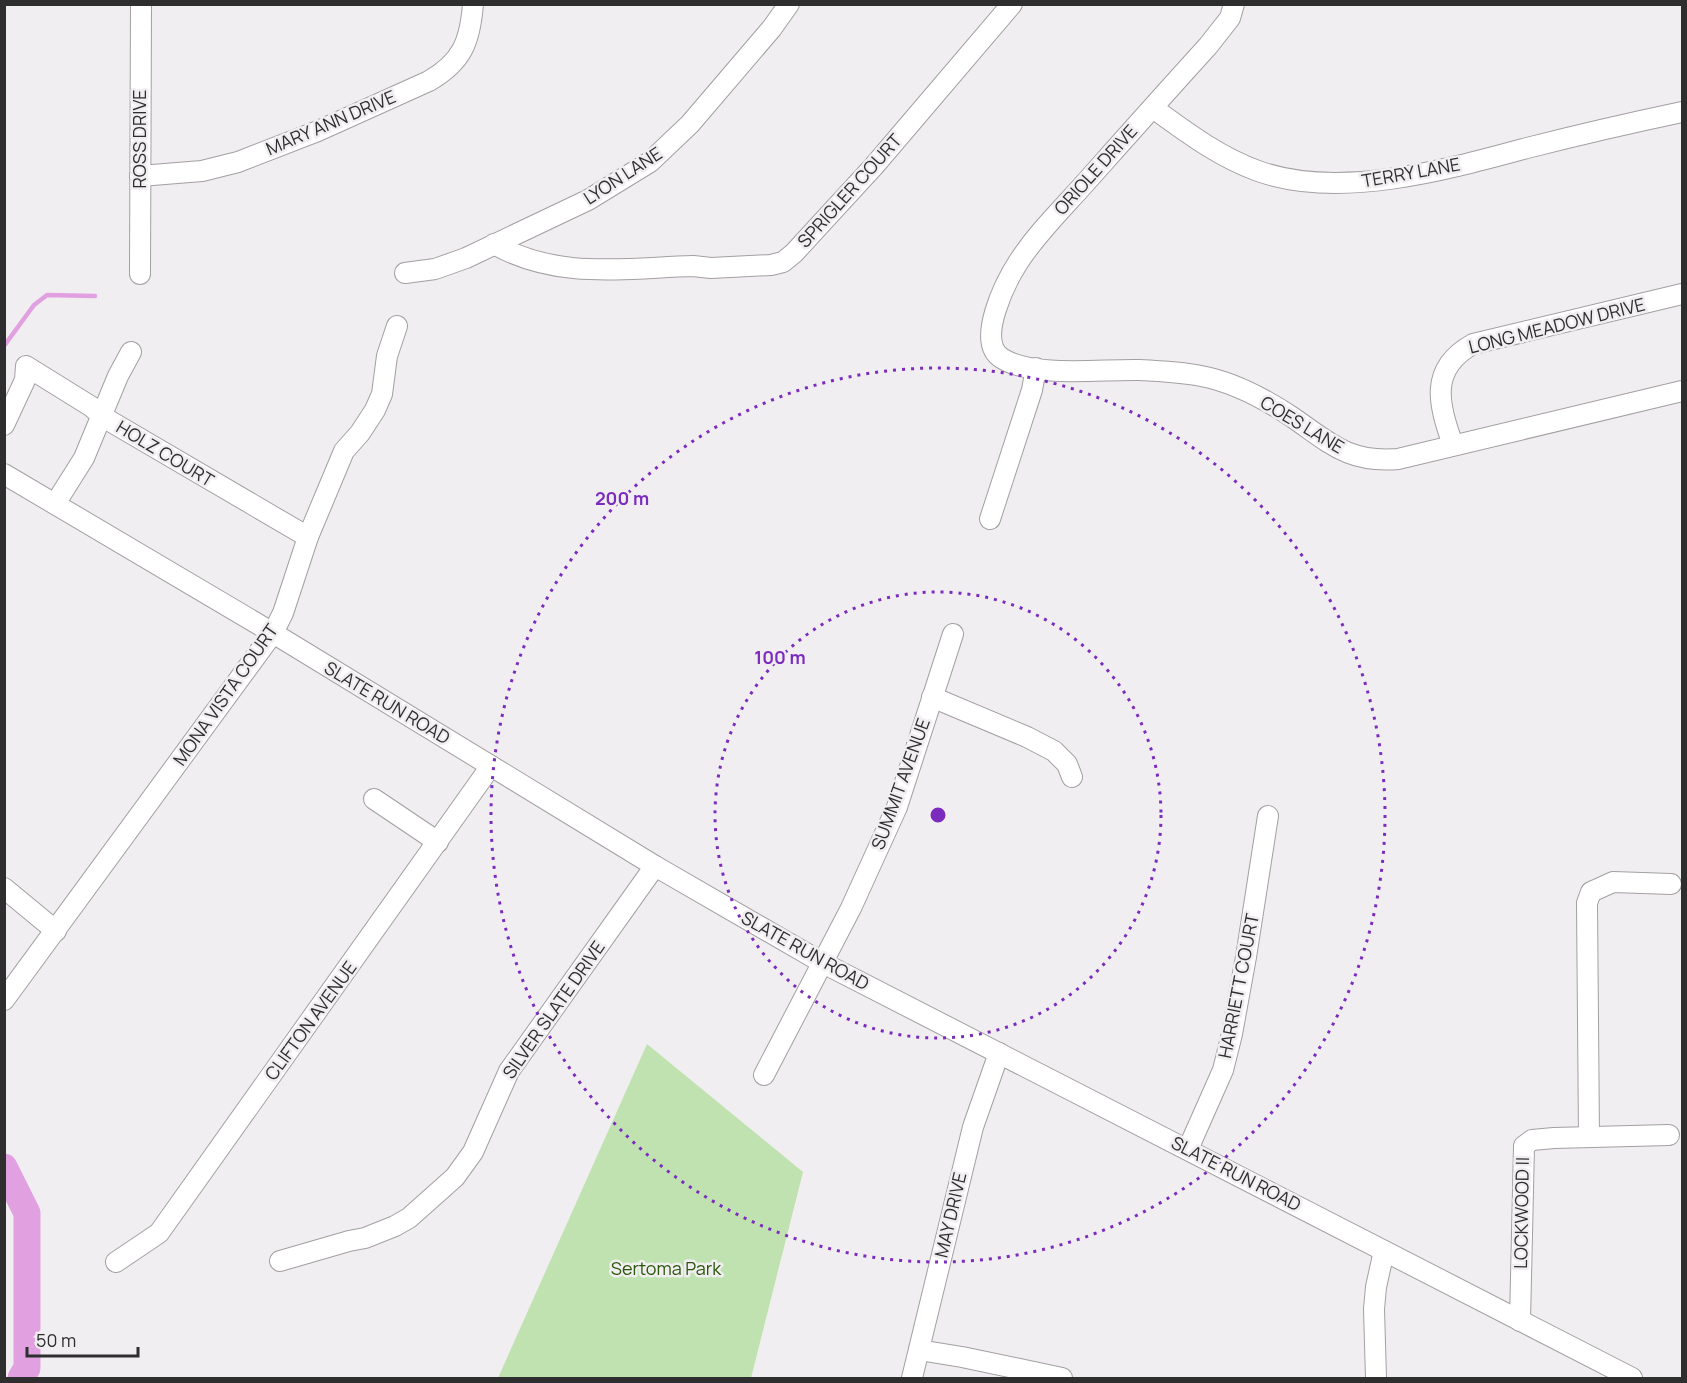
<svg xmlns="http://www.w3.org/2000/svg" width="1687" height="1383" viewBox="0 0 1687 1383" font-family="Manrope,sans-serif">
<rect width="100%" height="100%" fill="#f1eef1"/>
<path fill="#c0e2b1" d="M647,1044L803,1172L751,1378H498Z"/>
<g fill="none" stroke-linecap="round" stroke-linejoin="round">
<path stroke="#e1a0e0" stroke-width="4.5" d="M4,346L34,305L47,295L95,296"/>
<path stroke="#e1a0e0" stroke-width="27" d="M4,1167L27,1213V1368L21,1378"/>
<g stroke="#a39fa2" stroke-width="22">
<g id="minor">
<path d="M1234,4L1230,18L1208,46C1167,91 1127,136 1086,182C1063,208 1038,232 1019,261C1006,281 974,343 1003,359C1036,378 1101,369 1138,370C1159,371 1181,372 1201,376C1233,382 1265,399 1292,417C1330,443 1348,463 1398,459L1682,391"/>
<path d="M1153,108C1186,132 1219,157 1258,171C1339,200 1446,170 1527,148C1578,135 1630,123 1682,112"/>
<path d="M140,176L202,171L238,162L318,131L429,81C462,62 470,42 473,4"/>
<path d="M494,244C557,280 624,268 693,266L711,268L771,265L783,262L794,253L874,166L1012,4"/>
<path d="M405,273L435,269L466,258L588,200L650,162L690,124L772,28L789,4"/>
<path d="M140,274L141,4"/>
<path d="M4,425L25,380L26,366L92,407L103,417L308,537"/>
<path d="M1453,445C1439,405 1428,369 1473,344L1682,294"/>
<path d="M4,474L273,633L655,866L823,963L1632,1378"/>
<path d="M55,504L84,458L118,376L131,352"/>
<path d="M990,519L1032,390L1036,368"/>
<path d="M932,697L1027,737L1054,751L1067,764L1072,777"/>
<path d="M374,799L438,842"/>
<path d="M4,888L56,931"/>
<path d="M4,1000L273,633L283,613L308,537L344,451L360,433L375,410L382,394L387,356L397,326"/>
<path d="M764,1075L851,908L897,807L953,634"/>
<path d="M1589,1137L1587,903L1591,892L1613,882L1671,884"/>
<path d="M1188,1149L1223,1070L1232,1034L1246,957L1268,816"/>
<path d="M280,1261L349,1241L365,1238L395,1226L409,1218L455,1177L473,1152L509,1071L655,866"/>
<path d="M116,1262L159,1233L491,766"/>
<path d="M1520,1321L1524,1146L1532,1140L1554,1138L1669,1135"/>
<path d="M919,1350L962,1357L1062,1378"/>
<path d="M912,1378L973,1127L999,1053"/>
<path d="M1376,1378L1374,1309L1376,1287L1384,1251"/>
</g>
</g>
<use href="#minor" stroke="#fff" stroke-width="20"/>
</g>
<g fill="none" stroke="#7b2cbf" stroke-width="3" stroke-dasharray="3 6">
<circle cx="938" cy="815" r="223"/>
<circle cx="938" cy="815" r="447"/>
</g>
<g text-anchor="middle" stroke-width="5" stroke-linejoin="round" paint-order="stroke">
<g font-size="18" fill="#2f2e2f" stroke="#f1eef1">
<text transform="translate(331 123) rotate(-23)" y="6">MARY ANN DRIVE</text>
<text transform="translate(140 139) rotate(-90)" y="6">ROSS DRIVE</text>
<text transform="translate(1096 170) rotate(-48)" y="6">ORIOLE DRIVE</text>
<text transform="translate(1411 173) rotate(-10)" y="6">TERRY LANE</text>
<text transform="translate(623 176) rotate(-33)" y="6">LYON LANE</text>
<text transform="translate(850 191) rotate(-48)" y="6">SPRIGLER COURT</text>
<text transform="translate(1557 326) rotate(-14)" y="6">LONG MEADOW DRIVE</text>
<text transform="translate(1302 425) rotate(31)" y="6">COES LANE</text>
<text transform="translate(165 454) rotate(31)" y="6">HOLZ COURT</text>
<text transform="translate(226 695) rotate(-55)" y="6">MONA VISTA COURT</text>
<text transform="translate(387 703) rotate(31)" y="6">SLATE RUN ROAD</text>
<text transform="translate(901 784) rotate(-70)" y="6">SUMMIT AVENUE</text>
<text transform="translate(805 951) rotate(29)" y="6">SLATE RUN ROAD</text>
<text transform="translate(1239 986) rotate(-79)" y="6">HARRIETT COURT</text>
<text transform="translate(554 1010) rotate(-55)" y="6">SILVER SLATE DRIVE</text>
<text transform="translate(311 1021) rotate(-54)" y="6">CLIFTON AVENUE</text>
<text transform="translate(1236 1174) rotate(27)" y="6">SLATE RUN ROAD</text>
<text transform="translate(1522 1213) rotate(-89)" y="6">LOCKWOOD II</text>
<text transform="translate(951 1215) rotate(-77)" y="6">MAY DRIVE</text>
</g>
<g font-size="18" fill="#295607" stroke="#f1eef1">
<text x="666" y="1275">Sertoma Park</text>
</g>
</g>
<circle cx="938" cy="815" r="9" fill="#7b2cbf" stroke="#f1eef1" stroke-width="3"/>
<g font-size="18" text-anchor="middle" font-weight="bold" fill="#7b2cbf" stroke="#f1eef1" stroke-width="5" stroke-linejoin="round" paint-order="stroke">
<text x="622" y="505">200 m</text>
<text x="780" y="664">100 m</text>
</g>
<rect width="1687" height="1383" fill="none" stroke="#2f2e2f" stroke-width="12"/>
<path d="M27 1347v9h111v-9" fill="none" stroke="#2f2e2f" stroke-width="3"/>
<text x="36" y="1347" font-size="18" fill="#2f2e2f" stroke="#f1eef1" stroke-width="4.5" paint-order="stroke">50 m</text>
</svg>
